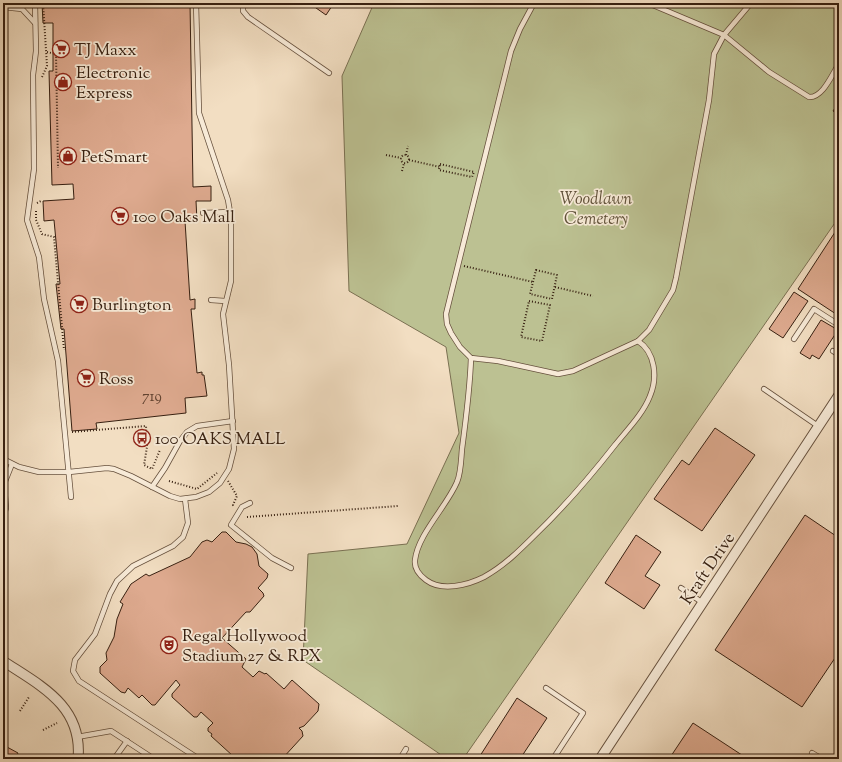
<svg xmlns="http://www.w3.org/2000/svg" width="842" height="762" viewBox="0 0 842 762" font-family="'Sorts Mill Goudy',serif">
<rect width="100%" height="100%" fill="#f2dec2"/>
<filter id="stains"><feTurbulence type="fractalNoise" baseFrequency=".005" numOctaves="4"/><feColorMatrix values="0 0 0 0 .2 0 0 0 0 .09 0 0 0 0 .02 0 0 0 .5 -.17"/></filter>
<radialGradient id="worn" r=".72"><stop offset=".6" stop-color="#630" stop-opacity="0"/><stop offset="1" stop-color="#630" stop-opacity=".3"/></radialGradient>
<path fill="#bcc192" stroke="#7a7052" d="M374,3H839V217L463,759H447L303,660L308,554L407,544L459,433L446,347L349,291L342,76Z"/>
<g fill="#deaa8f" stroke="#372011">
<path d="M42,3H190L193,187L211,186V201H196L197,221H185L190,300L195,299V309H191L197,373L202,372V375H204L207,396L185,398L186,413L96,423L97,429L72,431L64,329H61L56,284H60L54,220L44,221L43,201L74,199L73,184L52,185L49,71H53V23H43Z"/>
<path d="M309,3H334L326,15Z"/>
<path d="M839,102V115L833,111Z"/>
<path d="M839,226V316L798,289Z"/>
<path d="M794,292L808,301L783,338L769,329Z"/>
<path d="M821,320L838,330L819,359L812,355L810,359L800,353Z"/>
<path d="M715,428L755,455L702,531L654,499L682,460L689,465Z"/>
<path d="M805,515L839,538V652L802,707L715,650Z"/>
<path d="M222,532H226L236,542L246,544L252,547L257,554L259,566L268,574L267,578L258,588L263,593L264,596L250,612H246L222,638L246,659L242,667L253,677L259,671L265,674L266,673L284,689L292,680L319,704L318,711L304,726L299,728L302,731L303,736L282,759H238L233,756L211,736L212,734L208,731V728L213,723L201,712L197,717H194L172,697V694L180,685L176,680L155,705H152L142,695L139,698L128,688L125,693L121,692L100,673V667L107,660L106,653L114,637L117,619L123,604L120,602L131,584L146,574L149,576L190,557L202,542L207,540L212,542Z"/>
<path d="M636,535L661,552L645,576L660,585L644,609L605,583Z"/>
<path d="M517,698L547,718L520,759H478Z"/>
<path d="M693,723L748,759H669Z"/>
<path d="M7,747L18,753L15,759H3V752Z"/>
</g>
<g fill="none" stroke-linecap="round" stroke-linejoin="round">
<g stroke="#66503d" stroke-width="6">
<g id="lane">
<path d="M35,3L36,51L33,75L34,169L27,220L39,257L44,299L58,361L71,497"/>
<path d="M243,3V11L248,17L329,73"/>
<path d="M534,3L520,29L511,51L446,314L447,324L451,333L460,347L471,358L498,361L558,374L573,371L638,341L649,330L673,290L676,278L709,100L714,54L724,35L751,3"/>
<path d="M648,3L724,35L769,72L809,97C823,98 832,74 839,64"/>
<path d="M3,7L22,9L35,23"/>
<path d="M203,213L230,212"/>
<path d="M211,300L225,301"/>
<path d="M794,339L814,309L839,325"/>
<path d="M833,351L839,355"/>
<path d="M471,358C470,389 466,419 462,449C461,460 461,473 457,482C447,506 418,534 415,560C414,569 419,575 426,580C442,592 468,585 484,577C504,566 520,550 536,534C565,506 590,477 615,445C627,430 643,414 650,396C658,377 655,352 638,341"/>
<path d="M764,389L818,426"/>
<path d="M3,459L19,467L39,472H69L107,468L114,469L131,476L170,496L180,499L196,497L209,492L220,483L229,469L234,449L229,365L223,314L231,281V218L228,200L199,113L196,3"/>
<path d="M152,487L165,468L180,441L187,432L197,426L233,421"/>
<path d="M185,499L188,523L183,537L173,546L133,566L117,581L110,594L95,634L75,660L73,671L79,681L199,759"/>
<path d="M250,503L242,507L231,525L272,558L291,568"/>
<path d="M3,518L6,508L4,484L12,464"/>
<path d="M681,588L703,603"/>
<path d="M546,688L583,713L553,759"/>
<path d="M77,737L111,731L154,759"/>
<path d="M812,753L822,759"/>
<path d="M114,759L127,741"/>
<path d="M400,759L406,749"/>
</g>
</g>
<g stroke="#66503d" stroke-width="11">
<g id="street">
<path d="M3,661C41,686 83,706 78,759"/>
<path d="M600,759L839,395"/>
</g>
</g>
<g stroke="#372011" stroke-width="2" stroke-dasharray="1 2" stroke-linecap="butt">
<path d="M47,52L56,54L58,168"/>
<path d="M42,77L47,66L43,3"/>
<circle cx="405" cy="159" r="4"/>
<path d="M386,155L401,158"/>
<path d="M406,155L408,146"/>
<path d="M409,160L440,167"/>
<path d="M440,164L474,172L472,177L439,170Z"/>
<path d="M402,171L404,163"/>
<path d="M37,203L41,201"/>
<path d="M36,211V220L42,234L54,237L64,350"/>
<path d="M464,266L533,282"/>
<path d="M536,270L557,275L552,299L530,294Z"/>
<path d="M555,287L593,296"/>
<path d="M529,301L550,305L542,341L521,337Z"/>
<path d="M72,432L146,426L147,447L144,465L152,469L160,450"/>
<path d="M169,481L197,489L217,473"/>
<path d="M228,481L237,496L233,505L234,506"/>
<path d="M247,517L398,506"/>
<path d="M20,711L29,697"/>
<path d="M43,730L57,723"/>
</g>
<use href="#lane" stroke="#f7ead7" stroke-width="4.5"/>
<use href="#street" stroke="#f7ead7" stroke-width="9"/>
</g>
<defs>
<g id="supermarket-ring" transform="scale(0.9)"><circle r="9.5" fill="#f7ead7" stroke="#8f2418" stroke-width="1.5"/><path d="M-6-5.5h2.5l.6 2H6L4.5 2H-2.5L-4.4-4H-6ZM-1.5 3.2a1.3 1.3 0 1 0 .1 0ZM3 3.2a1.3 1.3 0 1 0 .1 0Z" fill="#8f2418"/></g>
<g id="shop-ring" transform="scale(0.9)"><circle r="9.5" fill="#f7ead7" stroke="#8f2418" stroke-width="1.5"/><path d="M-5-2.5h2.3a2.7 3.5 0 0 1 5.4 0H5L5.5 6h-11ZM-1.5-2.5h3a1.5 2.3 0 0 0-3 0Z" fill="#8f2418"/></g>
<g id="bus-ring" transform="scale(0.9)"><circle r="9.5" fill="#f7ead7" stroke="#8f2418" stroke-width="1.5"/><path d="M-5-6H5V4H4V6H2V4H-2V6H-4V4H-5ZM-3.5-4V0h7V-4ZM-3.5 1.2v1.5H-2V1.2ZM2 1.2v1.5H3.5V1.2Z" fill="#8f2418"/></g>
<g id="theatre-ring" transform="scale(0.9)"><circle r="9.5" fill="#f7ead7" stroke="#8f2418" stroke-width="1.5"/><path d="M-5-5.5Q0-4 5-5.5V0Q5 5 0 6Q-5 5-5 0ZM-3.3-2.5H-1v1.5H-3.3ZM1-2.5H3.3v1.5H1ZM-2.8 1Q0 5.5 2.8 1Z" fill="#8f2418"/></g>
</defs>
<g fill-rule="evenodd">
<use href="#supermarket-ring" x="61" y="49"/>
<use href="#shop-ring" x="63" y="82"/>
<use href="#shop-ring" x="68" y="156"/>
<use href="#supermarket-ring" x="120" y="216"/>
<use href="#supermarket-ring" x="79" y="304"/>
<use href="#supermarket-ring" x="86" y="378"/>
<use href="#bus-ring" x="142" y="438"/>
<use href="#theatre-ring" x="169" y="645"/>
</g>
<g text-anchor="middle" stroke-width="3.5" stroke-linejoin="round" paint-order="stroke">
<g font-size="15" fill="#614230">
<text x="152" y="401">719</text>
</g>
<g font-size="17" fill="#372011" stroke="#f7ead7" text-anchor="start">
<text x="74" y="55">TJ Maxx</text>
<text x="76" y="78">Electronic<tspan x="76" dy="20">Express</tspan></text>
<text x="81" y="162">PetSmart</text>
<text x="133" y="222">100 Oaks Mall</text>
<text x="92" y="310">Burlington</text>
<text x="99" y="384">Ross</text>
<text x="155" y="444">100 OAKS MALL</text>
<text x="182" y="641">Regal Hollywood<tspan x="182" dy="20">Stadium 27 &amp; RPX</tspan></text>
</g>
<g font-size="17" font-style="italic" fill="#5f5038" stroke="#f7ead7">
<text x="596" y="204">Woodlawn<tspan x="596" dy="20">Cemetery</tspan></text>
</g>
<g font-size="17" fill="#372011" stroke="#f7ead7">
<text transform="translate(707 568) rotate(-56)" y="6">Kraft Drive</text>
</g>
</g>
<rect width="842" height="762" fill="none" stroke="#f2dec2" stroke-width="16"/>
<rect x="4" y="4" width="834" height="754" fill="none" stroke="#372011" stroke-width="2"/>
<rect x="8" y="8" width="826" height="746" fill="none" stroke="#372011"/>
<rect width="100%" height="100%" filter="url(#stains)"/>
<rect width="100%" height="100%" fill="url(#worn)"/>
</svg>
